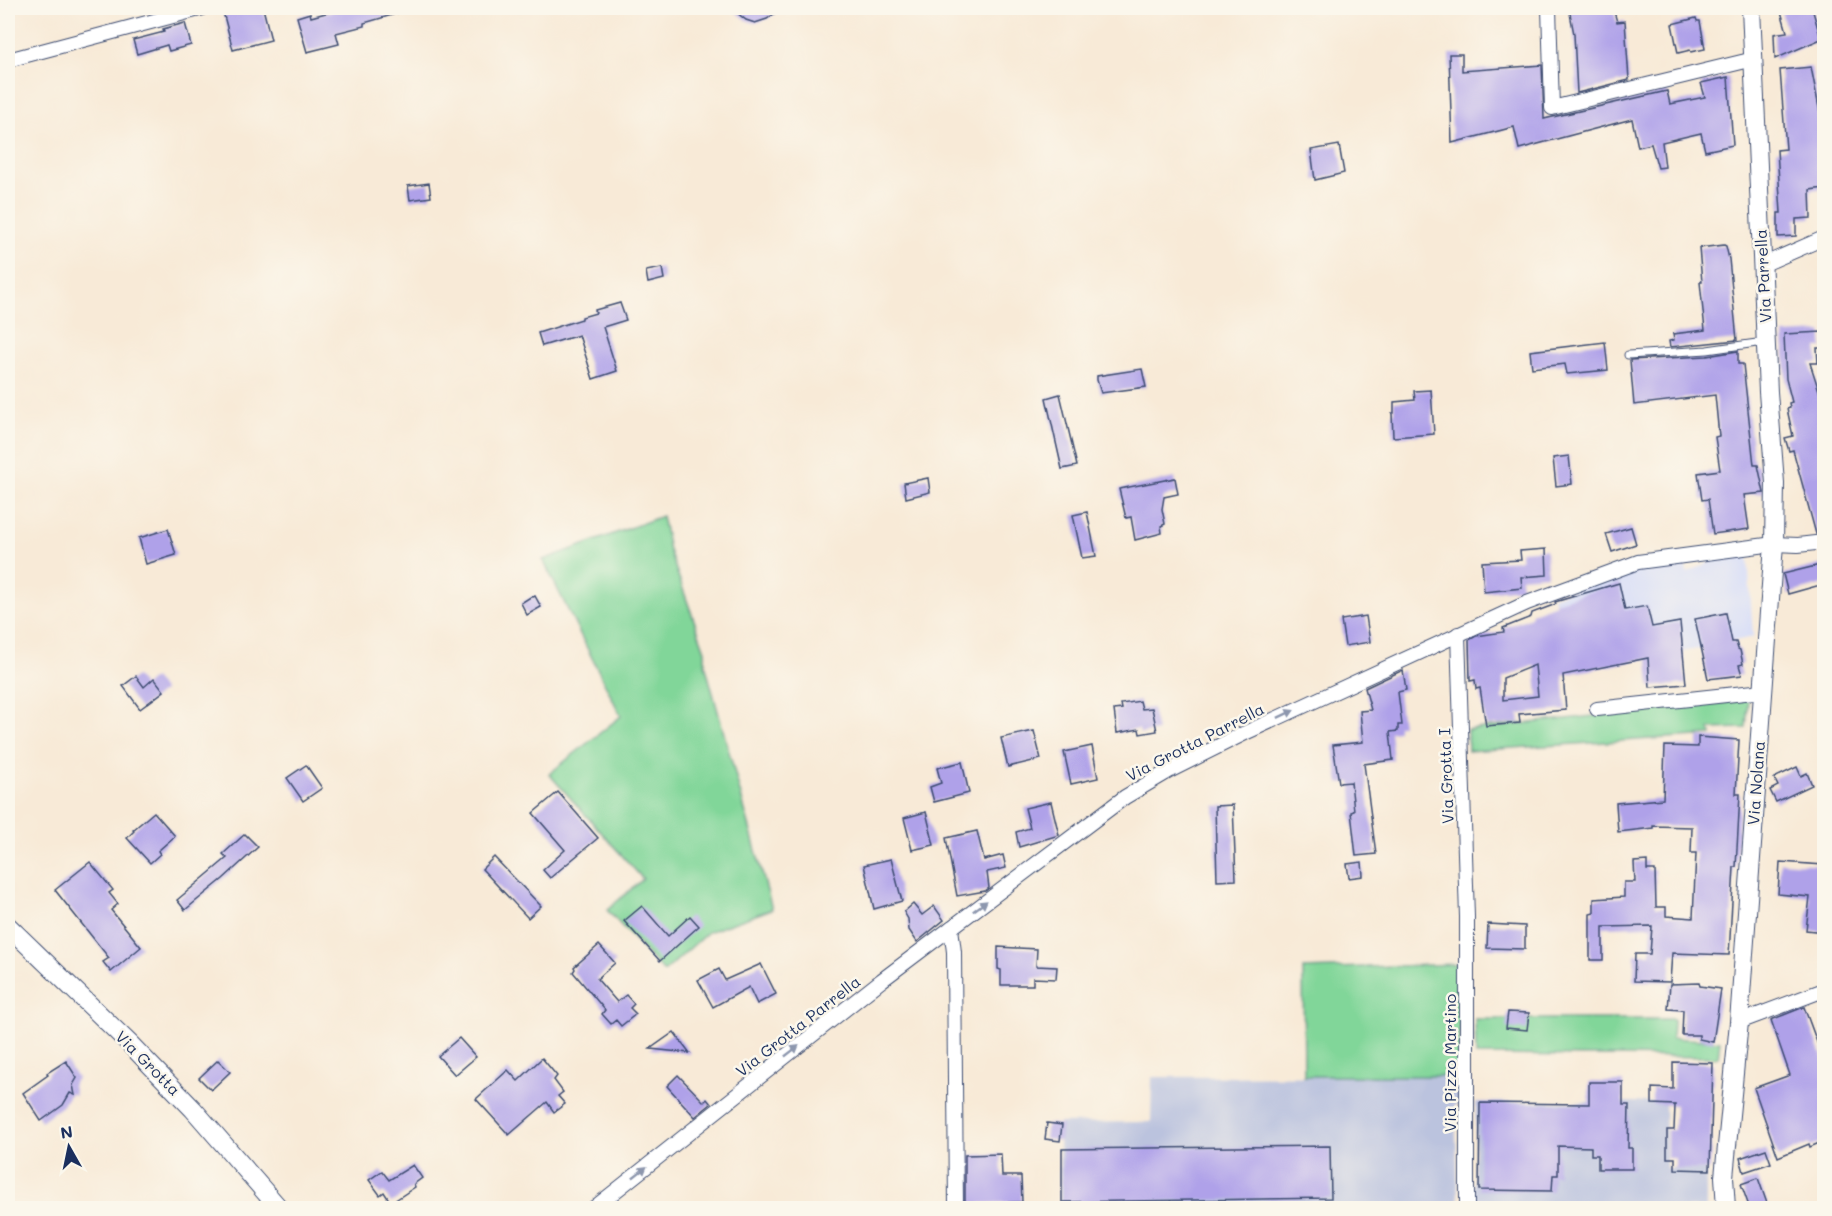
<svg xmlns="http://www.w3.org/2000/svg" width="1832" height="1216" viewBox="0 0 1832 1216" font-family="Mali,sans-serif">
<rect width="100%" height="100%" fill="#fbf7ec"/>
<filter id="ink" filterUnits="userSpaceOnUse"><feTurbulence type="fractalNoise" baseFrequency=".0167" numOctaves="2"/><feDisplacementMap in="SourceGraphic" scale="12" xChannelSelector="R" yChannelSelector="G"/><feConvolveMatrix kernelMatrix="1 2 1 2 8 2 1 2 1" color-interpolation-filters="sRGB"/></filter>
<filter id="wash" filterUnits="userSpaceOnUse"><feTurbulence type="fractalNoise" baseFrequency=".008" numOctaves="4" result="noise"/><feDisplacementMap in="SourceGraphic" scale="24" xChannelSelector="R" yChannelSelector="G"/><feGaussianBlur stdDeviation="1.35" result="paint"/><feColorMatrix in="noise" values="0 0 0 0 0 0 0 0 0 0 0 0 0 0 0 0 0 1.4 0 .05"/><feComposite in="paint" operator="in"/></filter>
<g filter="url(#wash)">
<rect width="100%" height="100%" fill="#f8ead7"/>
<path fill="#d1d9f9" d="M1748,556L1753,637L1702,648L1583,671L1553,597L1637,567L1685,560L1687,573L1719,557Z"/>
<g fill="#bbc3de">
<path d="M1460,1076L1462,1103L1455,1105L1458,1198L1462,1208H1060L1059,1123L1151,1122L1152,1077Z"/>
<path d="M1476,1102H1665L1666,1168L1706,1170V1208H1473Z"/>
</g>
<g fill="#81d699" stroke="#4e827c" stroke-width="1.5">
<path d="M662,516L669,550L705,651V664L772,909L708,932L664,972L607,910L643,879L549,774L621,716L543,560Z"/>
<path d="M1748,699L1746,728L1710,729L1711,735L1468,751L1467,730Z"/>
<path d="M1460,964V1076H1304L1303,969Z"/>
<path d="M1475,1019H1673L1672,1038L1720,1041L1718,1057L1476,1055Z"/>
</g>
<g id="blocks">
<g fill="#afa1e9" fill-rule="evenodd">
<path d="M239,8H263L271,40L233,50L223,12Z"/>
<path d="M344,8H405L406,11L364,23V26L336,33L339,44L307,52L297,17L310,13L311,17Z"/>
<path d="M731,8H782L767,19L755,23L746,20Z"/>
<path d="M1569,8H1613L1617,22L1625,21L1629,80L1577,93L1574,34Z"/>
<path d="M1780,8H1812L1821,39L1775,59L1774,34L1787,32Z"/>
<path d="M1696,18L1697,21H1700L1705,49L1691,52L1690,50L1678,53L1672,24Z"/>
<path d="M185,23L191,45L169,51L167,45L137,54L133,40L164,32L163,29Z"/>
<path d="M1449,54H1462V71L1542,65L1544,119L1667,91L1670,104L1705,97L1701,83L1728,77L1733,145L1705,151L1701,133L1662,142L1665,167L1658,168L1651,144L1638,147L1632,119L1519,149L1514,127L1452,143Z"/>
<path d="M1811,67L1820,113L1824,112V188L1810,190L1811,218L1796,219V236L1778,237V213H1781L1777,150L1786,149L1780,70Z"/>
<path d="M1339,145L1344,173L1315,180L1311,150Z"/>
<path d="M429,183L431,197L410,200L408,186Z"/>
<path d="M1724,245L1726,246L1729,259L1737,340L1670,347L1669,341L1674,340L1673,334L1705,330L1700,282H1702L1699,248Z"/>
<path d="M662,268L664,279L648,283L646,271Z"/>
<path d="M620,303L626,320L603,327L617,371L593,379L579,335L542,346L538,333L582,319V317L596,313L595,310Z"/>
<path d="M1822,332V348H1817L1818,363H1810L1824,406V533L1816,534L1793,450L1789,451L1785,438L1793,436L1787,409L1790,408L1789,403L1792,402L1786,379L1784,334Z"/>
<path d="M1605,342L1608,370L1567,374L1565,364L1532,368L1530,351Z"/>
<path d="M1738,351V364H1743L1754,465H1758L1764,493L1744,495L1749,529L1713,534L1708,499L1702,500L1698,473L1720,470L1715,437L1719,436L1715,395L1634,405L1630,360L1707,356Z"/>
<path d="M1142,369L1146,387L1101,393L1097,380V376Z"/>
<path d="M1431,390L1434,434L1393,437L1392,413H1394V402L1415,400L1414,391Z"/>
<path d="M1060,394L1077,466L1062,469L1046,398Z"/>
<path d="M1569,456L1572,484L1556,486L1553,458Z"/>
<path d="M928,478L930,492L906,498L904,483Z"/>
<path d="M1175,478L1178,494L1164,497L1162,509L1165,524L1161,526L1162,533L1135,540L1131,517L1126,518L1119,489Z"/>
<path d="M1087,512L1096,556L1082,558L1073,515Z"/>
<path d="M1631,527L1636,544L1612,552L1606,534Z"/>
<path d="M168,529L176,555L146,564L139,538Z"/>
<path d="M1546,549L1547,575L1521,577L1522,588L1484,592L1482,562L1521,560L1520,551Z"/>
<path d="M1824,564V584L1788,594L1783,574Z"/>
<path d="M1619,583L1625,610L1647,606L1652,627L1680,622L1686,684L1650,687L1648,658L1563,675L1566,710L1519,714L1520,723L1486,726L1480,688L1476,689L1475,680L1470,681L1469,640L1476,636L1504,632L1503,628L1531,617L1532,613L1556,604L1555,602ZM1535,665L1538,696L1503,700V678Z"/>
<path d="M532,596L533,597L535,596L541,607L527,615L521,603Z"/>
<path d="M1726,613L1732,642H1736L1738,649L1740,650L1743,664L1739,665L1742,675L1708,679L1695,619Z"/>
<path d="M1366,616L1370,642L1345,646L1341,620Z"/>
<path d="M1403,670L1406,690L1398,692L1402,725H1398V731L1390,732L1393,760L1364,764L1376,854L1356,856L1351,812L1354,811L1351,782L1339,783L1333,745L1363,742L1360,711L1371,710L1365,688Z"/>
<path d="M136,676L144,687L154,678L164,691L140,709L123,686Z"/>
<path d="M1140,701L1142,709L1152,708L1157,731L1140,734L1139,729L1117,733L1114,710L1122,709L1121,704Z"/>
<path d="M1034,731L1041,759L1008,767L1001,738Z"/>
<path d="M1698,737L1739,740L1736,794H1740L1736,867H1734L1729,955L1672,953L1670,982L1634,981L1635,954H1650L1652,926L1603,927V960H1590V914L1594,913V899L1624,897V882H1635L1634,862L1647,861V870H1655L1656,907H1666V916L1693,918L1696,853H1691L1692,827L1653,826V828L1618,832L1616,803L1663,799L1665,746L1698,747Z"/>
<path d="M1092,746L1098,778L1071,784L1064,752Z"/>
<path d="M962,762L969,793L934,802L930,787L941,783L937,768Z"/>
<path d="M306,765L322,788L303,801L287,778Z"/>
<path d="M1797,767L1801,776L1807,773L1812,785L1776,802L1770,790L1778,786L1774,778Z"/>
<path d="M558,792L598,838L550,878L543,870L565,850L533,813Z"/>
<path d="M1051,802L1059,835L1019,847L1016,832L1030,828L1025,808Z"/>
<path d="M1233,805L1236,880L1217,881L1215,806Z"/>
<path d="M154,812L175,836L158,851L160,854L150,863L127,838L134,831L133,830Z"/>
<path d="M926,812L934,845L912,850L904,818Z"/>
<path d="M977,831L984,860L1003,855L1006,868L987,872L989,888L985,891L957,896L946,838Z"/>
<path d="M245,834L258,847L223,879L185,910L177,900L227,858L223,854Z"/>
<path d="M494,857L541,906L528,918L482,869Z"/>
<path d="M891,859L902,901L874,909L864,865Z"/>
<path d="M90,862L113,890L109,893L118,904L111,910L141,947L111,972L103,962L109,958L55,890Z"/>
<path d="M1362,862L1363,876L1349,878L1347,864Z"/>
<path d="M1780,862L1824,865V932L1806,930L1810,897L1778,894Z"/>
<path d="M913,904L922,915L934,906L944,920L917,942L909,930L908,919L904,912Z"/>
<path d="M642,906L668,936L690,916L699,926L660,961L624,921Z"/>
<path d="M1488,924L1525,926V949L1487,948Z"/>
<path d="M599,945L615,963L597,979L617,1002L626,995L634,1004L630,1008L636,1014L621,1026L616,1020L611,1024L602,1014L605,1010L573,972L575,969L574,967Z"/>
<path d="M998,947L1037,949L1036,966L1057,967L1056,979L1033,978V985H1001V970L998,969Z"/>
<path d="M761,964L776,994L757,1004L749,987L713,1007L698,980L719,969L725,980Z"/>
<path d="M1699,983L1700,986L1721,989L1713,1042L1699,1039V1035H1682L1683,1010L1668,1009L1670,984Z"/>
<path d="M1804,1007L1824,1061V1141L1810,1147L1809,1144L1778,1157L1754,1088L1790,1075L1771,1020Z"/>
<path d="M1508,1012L1529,1013L1527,1030L1506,1028Z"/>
<path d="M674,1032L690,1053L650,1049Z"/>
<path d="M459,1038L476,1057L455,1075L438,1056Z"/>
<path d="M542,1058L557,1076L554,1080L563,1092L558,1096L565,1104L554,1112L547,1102L509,1135L476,1099L508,1070L518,1081Z"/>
<path d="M218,1060L230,1072L211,1090L199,1078Z"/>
<path d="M66,1061L77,1078L73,1085L75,1095L70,1093L63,1105L41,1121L23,1093L48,1075L47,1073Z"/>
<path d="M1673,1062L1713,1063L1710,1170L1675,1169V1158H1667V1130H1674L1675,1105L1652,1104V1088L1673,1089Z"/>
<path d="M678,1075L704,1102L707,1099L711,1104L695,1117L667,1086Z"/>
<path d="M1589,1082H1623V1105H1629L1628,1148H1632V1169H1598V1155H1591V1147L1558,1146V1175H1553L1552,1191L1479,1190L1480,1103L1589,1104Z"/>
<path d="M1047,1123L1062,1125L1060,1141L1045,1139Z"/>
<path d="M1330,1146L1331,1198L1062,1202V1149Z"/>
<path d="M1766,1149L1771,1163L1744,1172L1740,1158Z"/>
<path d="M1001,1154L1002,1176H1021L1022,1202L965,1204V1155Z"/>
<path d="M413,1165L422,1178L414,1184L415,1187L391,1203L384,1192L380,1195L369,1180L382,1171L389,1180Z"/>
<path d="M1758,1178L1769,1209H1750L1741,1184Z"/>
</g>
</g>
</g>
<g filter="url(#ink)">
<use href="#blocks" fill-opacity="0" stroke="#3c4b70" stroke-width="1.5"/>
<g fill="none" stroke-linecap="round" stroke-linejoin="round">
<g stroke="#3c4b70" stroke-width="9">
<path id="lane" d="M1628,355L1707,350L1764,342"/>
</g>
<g stroke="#3c4b70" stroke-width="16">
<g id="street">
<path d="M1549,8L1552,108L1754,59"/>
<path d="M8,60L203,8"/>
<path d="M1762,265L1824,238"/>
<path d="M1458,634L1467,917V1208"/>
<path d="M1597,709L1763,691"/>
<path d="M951,928L954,952L956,1208"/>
<path d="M1739,1022L1824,990"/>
<path d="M594,1208L882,980L1125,797L1169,771L1245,733L1527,603L1638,562L1774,544L1798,545L1824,542"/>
</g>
</g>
<g stroke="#3c4b70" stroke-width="20">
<g id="secondary">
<path d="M8,926L130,1044L193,1109L279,1208"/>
<path d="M1726,1208L1724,1177L1739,1022L1774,544L1775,483L1768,392L1751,8"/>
</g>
</g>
<use href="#lane" stroke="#fff" stroke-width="7"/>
<use href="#street" stroke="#fff" stroke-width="14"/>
<use href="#secondary" stroke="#fff" stroke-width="18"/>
</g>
<defs><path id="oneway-solid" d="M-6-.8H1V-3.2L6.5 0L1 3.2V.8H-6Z" transform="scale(1.5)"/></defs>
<g fill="#8d97ae">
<use href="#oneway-solid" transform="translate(1286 714) rotate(-25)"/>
<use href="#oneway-solid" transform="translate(980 906) rotate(-37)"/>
<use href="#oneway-solid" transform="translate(792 1051) rotate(-38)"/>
<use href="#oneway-solid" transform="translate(640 1172) rotate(-38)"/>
</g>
</g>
<g text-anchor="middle" stroke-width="5" stroke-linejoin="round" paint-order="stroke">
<g font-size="16" fill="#1b2f5e" stroke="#fbf7ec">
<text transform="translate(1763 276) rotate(-93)" y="6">Via Parrella</text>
<text transform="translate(1195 742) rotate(-27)" y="6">Via Grotta Parrella</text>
<text transform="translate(1446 776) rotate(-92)" y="6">Via Grotta I</text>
<text transform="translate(1756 783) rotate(-86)" y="6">Via Nolana</text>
<text transform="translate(798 1026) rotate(-38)" y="6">Via Grotta Parrella</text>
<text transform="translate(148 1063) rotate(45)" y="6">Via Grotta</text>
<text transform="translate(1450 1063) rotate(-90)" y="6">Via Pizzo Martino</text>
</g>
</g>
<rect width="1832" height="1216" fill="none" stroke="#fbf7ec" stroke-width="30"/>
<g transform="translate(69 1147) rotate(351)" stroke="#fbf7ec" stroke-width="4.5" paint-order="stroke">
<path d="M0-4.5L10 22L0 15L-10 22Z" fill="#1b2f5e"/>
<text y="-9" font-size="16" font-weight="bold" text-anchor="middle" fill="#1b2f5e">N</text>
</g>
</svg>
